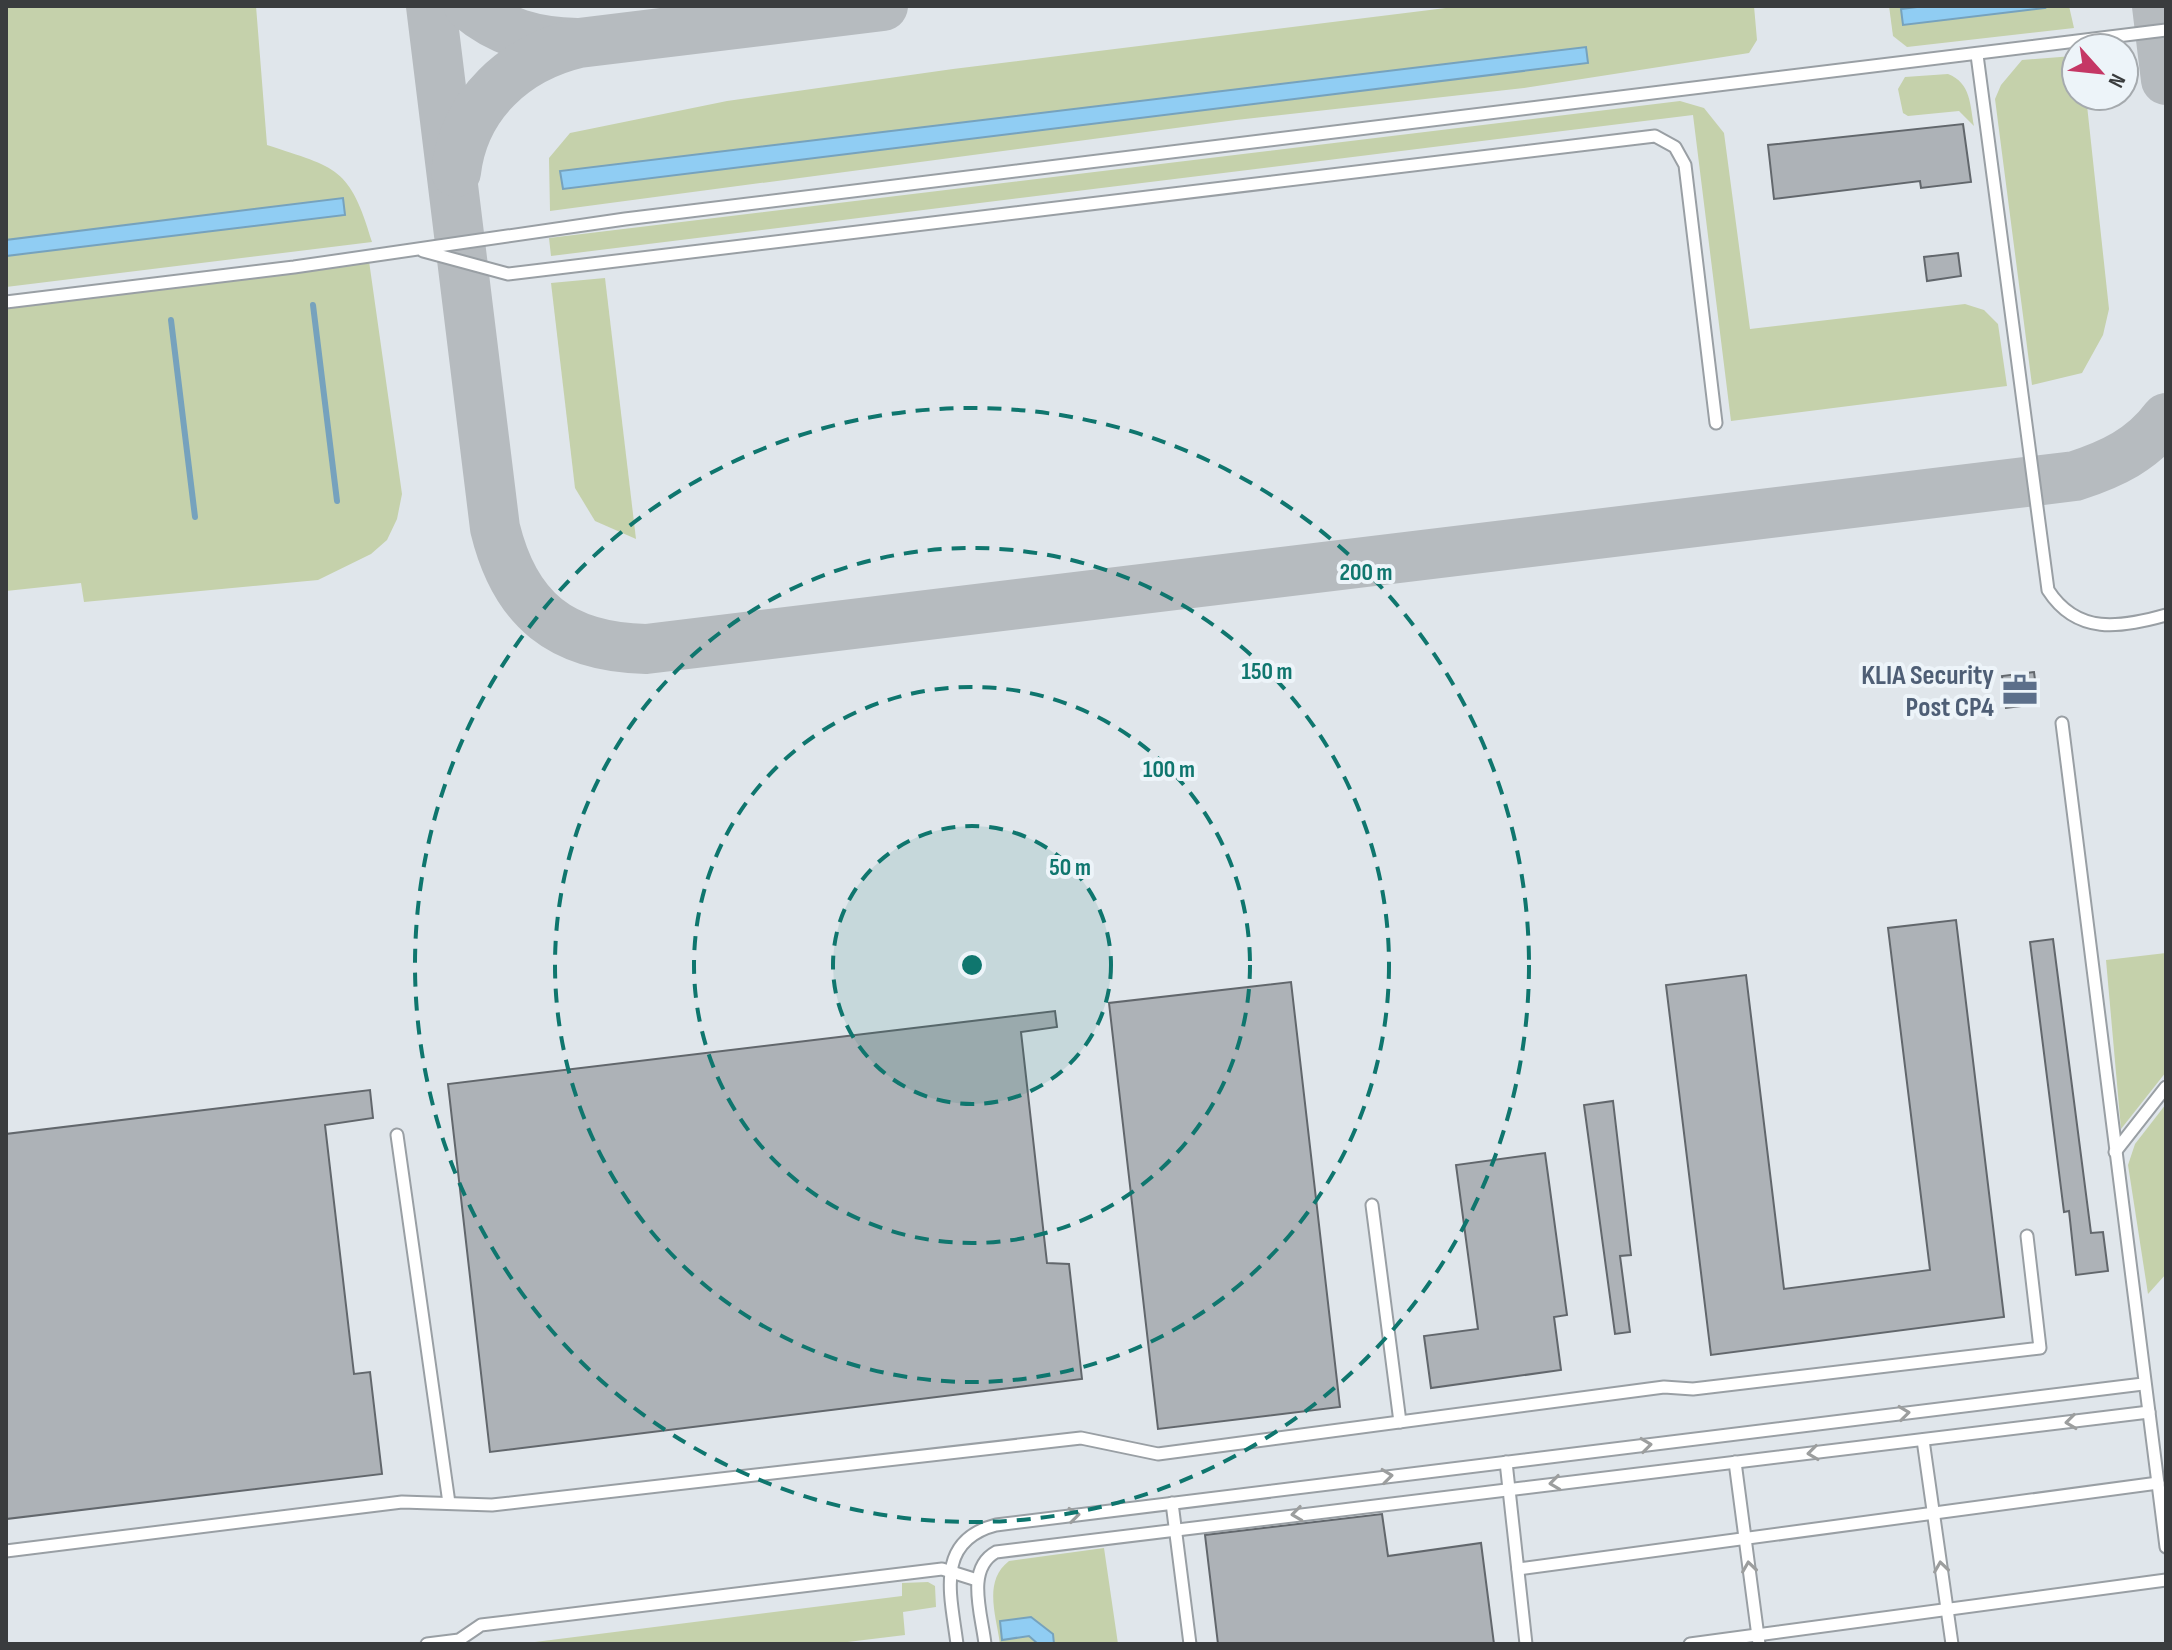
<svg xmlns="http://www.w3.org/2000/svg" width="2172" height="1650" viewBox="0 0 2172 1650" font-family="'Sofia Sans Condensed',sans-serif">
<rect width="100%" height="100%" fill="#e0e6eb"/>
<g fill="#c5d1ab" fill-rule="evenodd">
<path d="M6,6H256L267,145C337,168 350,167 372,242L6,287V256L345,215L343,198L6,240Z"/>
<path d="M1462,6H1754L1757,40L1749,53L1524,88L1236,120L550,211L549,158L570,133L727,101L953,69ZM1585,47L1587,63L563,189L561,171Z"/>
<path d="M1889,6H2069L2074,28L1907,47L1893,36Z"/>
<path d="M2073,56L2076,58V96H2086L2109,309L2103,335L2082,373L2032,385L1995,99L2001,85L2022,60Z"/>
<path d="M1948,74C1971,83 1970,105 1974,126L1959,111L1908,116L1903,113L1898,89L1905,77Z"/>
<path d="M1680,101L1704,108L1724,133L1750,329L1965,304L1984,310L1998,324L2007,386L1731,421L1693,115L551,256L549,238Z"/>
<path d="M369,261L402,494L397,519L387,540L371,554L318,580L84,602L81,583L6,591V306Z"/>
<path d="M605,278L636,539L595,521L575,488L551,283Z"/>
<path d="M2166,953V1072L2121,1129L2106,960Z"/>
<path d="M2166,1104V1274L2148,1294L2128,1165L2135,1144Z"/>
<path d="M1104,1548L1118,1644H1054L1053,1634L1031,1617L1003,1640L1029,1635L1038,1644H1000C996,1615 983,1581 1009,1561Z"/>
<path d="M928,1582L935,1586L936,1607L903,1612L905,1635L831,1644H519L902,1596V1583Z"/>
</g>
<g fill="#90cdf3" stroke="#76a2bd" stroke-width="2">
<path d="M1925,6H2044L2045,8L1903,25L1901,9Z"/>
<path d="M1586,47L1588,63L563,189L560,171Z"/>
<path d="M343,198L345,215L6,256V240Z"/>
<path d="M1031,1617L1053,1634L1054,1644H1038L1029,1636L1002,1640L1000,1621Z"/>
</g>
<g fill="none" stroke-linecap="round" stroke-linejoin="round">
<g stroke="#76a2bd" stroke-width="6">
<path d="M313,305L337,501"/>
<path d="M171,320L195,517"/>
</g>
<g stroke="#b6bbbf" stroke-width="50">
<path d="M431,6L495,528C515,610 561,647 646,649L2075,476C2112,464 2142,450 2166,418"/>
<path d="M469,6C501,33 536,42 577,43"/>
<path d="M2157,6L2166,80"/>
<path d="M456,172C464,104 515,58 579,43L883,6"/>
</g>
</g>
<g fill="#adb2b7" stroke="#62676c" stroke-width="2">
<path d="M1963,124L1971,182L1921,188L1920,181L1774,199L1768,145Z"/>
<path d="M1958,253L1961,276L1927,281L1924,257Z"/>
<path d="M2034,672L2038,704L2006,708L2002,676Z"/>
<path d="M1956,920L2004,1317L1711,1355L1666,985L1746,975L1784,1289L1930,1270L1888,928Z"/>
<path d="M2053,939L2091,1233L2103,1232L2108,1271L2076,1275L2069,1211L2064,1212L2030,942Z"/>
<path d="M1291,982L1340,1407L1158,1429L1109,1003Z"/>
<path d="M1055,1011L1057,1027L1021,1032L1047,1263L1069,1264L1082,1379L490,1452L448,1084Z"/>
<path d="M370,1090L373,1118L325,1125L354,1374L370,1372L382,1474L6,1519V1134Z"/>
<path d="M1613,1101L1631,1255L1620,1256L1630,1332L1615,1334L1584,1105Z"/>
<path d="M1545,1153L1567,1315L1554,1317L1561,1370L1431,1388L1424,1336L1478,1329L1456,1165Z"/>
<path d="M1382,1514L1388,1556L1481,1543L1494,1644H1218L1205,1535Z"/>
</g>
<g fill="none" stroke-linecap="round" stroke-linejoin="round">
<g stroke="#999fa4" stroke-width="15">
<g id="lane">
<path d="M1977,55L2048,590C2077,635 2120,628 2166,615"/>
<path d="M423,251L508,274L1655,136L1675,147L1685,165L1716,423"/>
<path d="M6,302L294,267L625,219L2166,30"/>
<path d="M2062,723L2166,1547"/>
<path d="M397,1135L449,1503"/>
<path d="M2115,1152L2166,1087"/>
<path d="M1372,1205L1400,1422"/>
<path d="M1923,1440L1952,1644"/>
<path d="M1506,1462L1526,1644"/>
<path d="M1735,1462L1759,1644"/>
<path d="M1172,1503L1190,1644"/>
<path d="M6,1551L402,1502L492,1505L1081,1438L1158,1454L1664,1387L1693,1389L2040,1348L2027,1236"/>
<path d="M1518,1569L2158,1483"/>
<path d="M427,1644L459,1640L481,1625L942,1569L977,1580"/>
<path d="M957,1644C951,1596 934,1541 996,1525L2143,1384"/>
<path d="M985,1644C982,1615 965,1569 996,1552L2149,1412"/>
<path d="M1690,1644L2166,1580"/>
</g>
</g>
<use href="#lane" stroke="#fff" stroke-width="11"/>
</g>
<defs><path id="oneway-chevron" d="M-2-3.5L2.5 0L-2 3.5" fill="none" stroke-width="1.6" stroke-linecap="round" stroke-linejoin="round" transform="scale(2)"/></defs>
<g stroke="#9c9e9e">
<use href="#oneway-chevron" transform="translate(1904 1413) rotate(-7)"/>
<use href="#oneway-chevron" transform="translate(2071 1422) rotate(173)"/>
<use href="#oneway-chevron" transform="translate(1646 1445) rotate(-7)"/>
<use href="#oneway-chevron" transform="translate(1813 1453) rotate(173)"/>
<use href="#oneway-chevron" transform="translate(1387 1476) rotate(-7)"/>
<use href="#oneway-chevron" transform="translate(1555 1483) rotate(173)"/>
<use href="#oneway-chevron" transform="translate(1297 1514) rotate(173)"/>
<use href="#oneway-chevron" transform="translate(1074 1515) rotate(-7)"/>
<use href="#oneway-chevron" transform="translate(1749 1567) rotate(-98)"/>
<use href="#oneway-chevron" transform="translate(1941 1567) rotate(-98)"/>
</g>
<circle cx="972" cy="965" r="139" fill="#0f766e" fill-opacity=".12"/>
<g fill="none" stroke="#0f766e" stroke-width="4" stroke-dasharray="14 10">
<circle cx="972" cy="965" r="139"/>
<circle cx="972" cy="965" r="278"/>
<circle cx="972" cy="965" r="417"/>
<circle cx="972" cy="965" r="557"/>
</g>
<defs>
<g id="office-bare" transform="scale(2.76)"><path d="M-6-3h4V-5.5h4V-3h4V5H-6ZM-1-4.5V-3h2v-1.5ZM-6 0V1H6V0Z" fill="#5c6f8a" stroke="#edf4f9" stroke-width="2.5" paint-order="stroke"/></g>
</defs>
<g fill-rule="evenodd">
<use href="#office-bare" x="2020" y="690"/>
</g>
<g text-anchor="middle" stroke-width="8" stroke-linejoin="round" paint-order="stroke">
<g font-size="28" font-weight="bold" fill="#4e5e75" stroke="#edf4f9" text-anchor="end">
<text x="1994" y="684">KLIA Security<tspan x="1994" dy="32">Post CP4</tspan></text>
</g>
</g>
<circle cx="972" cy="965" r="12" fill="#0f766e" stroke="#edf4f9" stroke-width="4"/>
<g font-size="24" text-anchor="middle" font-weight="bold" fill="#0f766e" stroke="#edf4f9" stroke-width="8" stroke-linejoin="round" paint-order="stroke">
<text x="1366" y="580">200 m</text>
<text x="1267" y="679">150 m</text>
<text x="1169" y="777">100 m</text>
<text x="1070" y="875">50 m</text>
</g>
<rect width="2172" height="1650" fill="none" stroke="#3a3c3e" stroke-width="16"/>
<g transform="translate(2100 72) rotate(117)"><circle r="38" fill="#edf4f9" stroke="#a5aaae" stroke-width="2"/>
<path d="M0-6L14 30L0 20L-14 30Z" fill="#c53765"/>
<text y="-12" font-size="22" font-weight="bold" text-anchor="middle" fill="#3a3c3e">N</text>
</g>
</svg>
